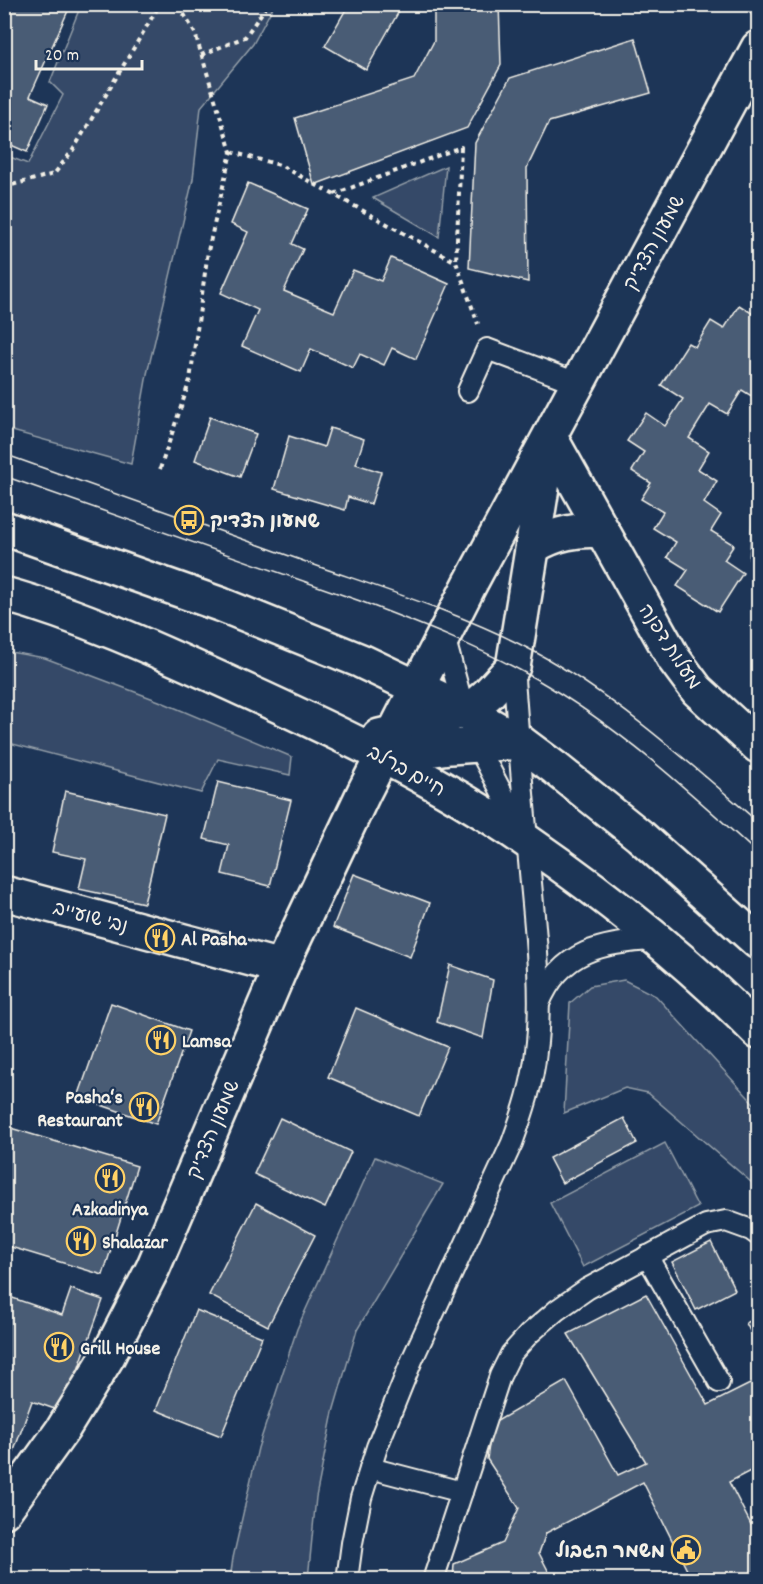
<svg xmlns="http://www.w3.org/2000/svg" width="763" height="1584" viewBox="0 0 763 1584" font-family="Dekko,'Playpen Sans Hebrew',sans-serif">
<rect width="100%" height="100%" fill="#1d3557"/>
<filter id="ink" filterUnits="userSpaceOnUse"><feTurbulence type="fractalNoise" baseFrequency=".0167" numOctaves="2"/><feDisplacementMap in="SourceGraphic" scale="12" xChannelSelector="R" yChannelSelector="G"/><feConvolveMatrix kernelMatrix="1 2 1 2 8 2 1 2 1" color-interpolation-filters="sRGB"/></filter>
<g filter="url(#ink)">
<g fill="#354a67" stroke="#949ea8" stroke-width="1.5">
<path d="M81,5H274L253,44L201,107L193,179L147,374L131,464L5,429V155L28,164L63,95L50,82Z"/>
<path d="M446,166L439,237L373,198Z"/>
<path d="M758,467V576L749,558L756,472Z"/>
<path d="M4,651L45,658L159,701L292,757L290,775L218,759L201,793L5,742Z"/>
<path d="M624,980L656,996L758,1108V1188L648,1093L625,1088L564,1113L570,1003L590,986Z"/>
<path d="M665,1143L698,1207L583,1267L550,1203Z"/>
<path d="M375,1157L443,1184L357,1330L333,1412L316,1497L308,1579H230L233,1558L258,1448L297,1329Z"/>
</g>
<g fill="#485b74" stroke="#f4f1e8" stroke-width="1.5">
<path d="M4,4H71L30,96L48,104L27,152L4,142Z"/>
<path d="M349,4H403L366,70L325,46Z"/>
<path d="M434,4H499L501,65L467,128L314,185L295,118L414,79L434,41Z"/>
<path d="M635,38L651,93L549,122L527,168L528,282L469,268L475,143L510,78Z"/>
<path d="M248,183L308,209L292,244L303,249L284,291L334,312L353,270L381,281L391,258L449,284L416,359L392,348L384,365L360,354L353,368L311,349L301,372L242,346L258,310L221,293L248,232L231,224Z"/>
<path d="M739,305L758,317V388L753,397L742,390L727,414L710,404L689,438L709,451L698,469L717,481L704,503L721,515L711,531L734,545L724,560L743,573L718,612L677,586L688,570L667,557L676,542L653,528L663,512L641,499L651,483L632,471L644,452L627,441L646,413L665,426L683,399L661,385L688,343L695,347L711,321L724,329Z"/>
<path d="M210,417L256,434L240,477L195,460Z"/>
<path d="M330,428L364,439L356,464L381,472L371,504L348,497L345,510L274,489L289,436L324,447Z"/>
<path d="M218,782L291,800L270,886L222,874L229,845L204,839Z"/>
<path d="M65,791L165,814L144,903L79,889L86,859L52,852Z"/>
<path d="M354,874L430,903L410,957L333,927Z"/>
<path d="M450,965L493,980L483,1038L437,1022Z"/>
<path d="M111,1003L189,1031L156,1124L78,1097Z"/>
<path d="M356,1008L448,1047L419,1116L328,1077Z"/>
<path d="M280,1118L351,1152L325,1208L254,1174Z"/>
<path d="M624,1118L637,1143L562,1183L549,1158Z"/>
<path d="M4,1126L137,1166L103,1275L4,1245Z"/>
<path d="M256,1203L315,1235L268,1326L209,1295Z"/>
<path d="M711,1242L735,1290L696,1310L672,1262Z"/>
<path d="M71,1289L103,1300L63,1412L32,1401L7,1470L4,1469V1295L62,1315Z"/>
<path d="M646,1294L708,1405L758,1380V1467L729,1482L758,1538V1580H692L643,1482L546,1533L539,1553L553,1580H453L454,1564L503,1543L519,1508L487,1459L492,1424L566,1381L618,1475L646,1462L568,1334Z"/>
<path d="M196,1310L262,1337L221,1436L156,1410Z"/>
<path d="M758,1317V1347L746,1323Z"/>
</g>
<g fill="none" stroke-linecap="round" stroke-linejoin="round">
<g stroke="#f4f1e8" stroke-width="24">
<g id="service">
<path d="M758,4V5"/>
<path d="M468,391L487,349L577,383"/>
<path d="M444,636L464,710L477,745L523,833"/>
<path d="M539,1004C560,950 604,942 656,940"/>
<path d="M647,1256L719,1382"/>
<path d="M370,1468L462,1492"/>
<path d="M347,1580L352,1543L361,1498L377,1447L412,1360L512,1143C523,1113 533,1083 536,1051C544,989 533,912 528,849C522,789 518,728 513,667"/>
<path d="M433,1580L500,1376L511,1354L529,1334L557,1310L587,1289L706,1225L726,1221L751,1230L758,1235"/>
</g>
</g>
<g stroke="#f4f1e8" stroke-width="38">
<g id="minor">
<path d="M550,437L674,659L697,690L758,746"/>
<path d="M4,893L281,967"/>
</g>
</g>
<g stroke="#f4f1e8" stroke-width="38">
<g id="tertiary">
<path d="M534,546C556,533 577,529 602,531"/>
<path d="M379,736L421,726L464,710L479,702L489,693L513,667L547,457"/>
<path d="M4,1511L63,1429L108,1356L153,1268L281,967L364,792L470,584L758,48"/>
</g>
</g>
<g stroke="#f4f1e8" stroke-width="38">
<g id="trunk">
<path d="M4,528L222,605L361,661L464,710L520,742L555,768L640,836L758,942"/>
<path d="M4,594C86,617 163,653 240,688C339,733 439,780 528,842C609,898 689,962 758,1032"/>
<path d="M383,756L450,747L520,742"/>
</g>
</g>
<g stroke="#f4f1e8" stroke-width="4" stroke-dasharray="4.5 4.5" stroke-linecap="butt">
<path d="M201,55L245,37L268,4"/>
<path d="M231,152L280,165L456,262L478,324"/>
<path d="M4,187L54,174L73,150L160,4"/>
<path d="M334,194L461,147L456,262"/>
<path d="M160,469L190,380L208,251L231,152L195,33L178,4"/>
</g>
<use href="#service" stroke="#1d3557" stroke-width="20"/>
<use href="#minor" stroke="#1d3557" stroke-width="33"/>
<use href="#tertiary" stroke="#1d3557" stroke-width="33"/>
<use href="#trunk" stroke="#1d3557" stroke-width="33"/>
<g stroke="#f4f1e8" stroke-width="1.5">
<path d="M4,454C110,492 215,529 320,567C392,592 468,616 535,652C613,694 691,764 758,822"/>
<path d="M4,476L360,601C420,624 480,647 536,679C618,726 689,791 758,854"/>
</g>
</g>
</g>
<defs>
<g id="bus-ring" transform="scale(1.5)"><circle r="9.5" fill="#1d3557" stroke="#ffd166" stroke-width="1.5"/><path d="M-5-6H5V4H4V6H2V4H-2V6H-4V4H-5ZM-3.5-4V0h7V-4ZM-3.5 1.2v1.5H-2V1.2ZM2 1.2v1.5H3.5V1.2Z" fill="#ffd166"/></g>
<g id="restaurant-ring" transform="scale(1.5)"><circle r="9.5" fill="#1d3557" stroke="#ffd166" stroke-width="1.5"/><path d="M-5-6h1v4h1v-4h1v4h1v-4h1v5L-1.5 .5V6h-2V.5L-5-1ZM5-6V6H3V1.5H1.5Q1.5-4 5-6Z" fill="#ffd166"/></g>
<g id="civic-ring" transform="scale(1.5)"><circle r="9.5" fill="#1d3557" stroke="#ffd166" stroke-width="1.5"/><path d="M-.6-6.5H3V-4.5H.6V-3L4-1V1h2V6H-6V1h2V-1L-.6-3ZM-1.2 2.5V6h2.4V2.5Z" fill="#ffd166"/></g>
</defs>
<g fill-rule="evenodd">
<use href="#bus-ring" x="189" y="520"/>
<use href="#restaurant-ring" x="160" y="938"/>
<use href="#restaurant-ring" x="161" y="1040"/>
<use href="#restaurant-ring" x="144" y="1107"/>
<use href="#restaurant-ring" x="110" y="1178"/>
<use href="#restaurant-ring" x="81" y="1241"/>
<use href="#restaurant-ring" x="59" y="1347"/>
<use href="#civic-ring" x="686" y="1550"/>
</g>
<g text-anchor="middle" stroke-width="4.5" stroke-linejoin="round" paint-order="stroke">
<g font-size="20" fill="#f4f1e8" stroke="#1d3557">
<text transform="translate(653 242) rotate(-61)" y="7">שמעון הצדיק</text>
<text transform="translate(671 646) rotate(57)" y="7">מעלות דפנה</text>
<text transform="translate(407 770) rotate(29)" y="7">חיים ברלב</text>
<text transform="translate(91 916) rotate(15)" y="7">נבי שועייב</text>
<text transform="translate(212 1129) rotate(-67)" y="7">שמעון הצדיק</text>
</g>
<g font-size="20" font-weight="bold" fill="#f4f1e8" stroke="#1d3557" text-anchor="start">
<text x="210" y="527">שמעון הצדיק</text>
<text x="181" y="945">Al Pasha</text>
<text x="182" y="1047">Lamsa</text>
<text x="123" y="1103" text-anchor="end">Pasha‘s<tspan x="123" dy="23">Restaurant</tspan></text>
<text x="110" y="1215" text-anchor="middle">Azkadinya</text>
<text x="102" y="1248">Shalazar</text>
<text x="80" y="1354">Grill House</text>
<text x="665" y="1557" text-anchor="end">משמר הגבול</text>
</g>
</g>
<rect width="763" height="1584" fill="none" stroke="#1d3557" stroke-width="24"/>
<rect x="12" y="12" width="739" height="1560" fill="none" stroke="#f4f1e8" stroke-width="2" filter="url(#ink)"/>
<path d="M36 60v9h106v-9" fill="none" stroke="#f4f1e8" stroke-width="3"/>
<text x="45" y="60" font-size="18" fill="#f4f1e8" stroke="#1d3557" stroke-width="4.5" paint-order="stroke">20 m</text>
</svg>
